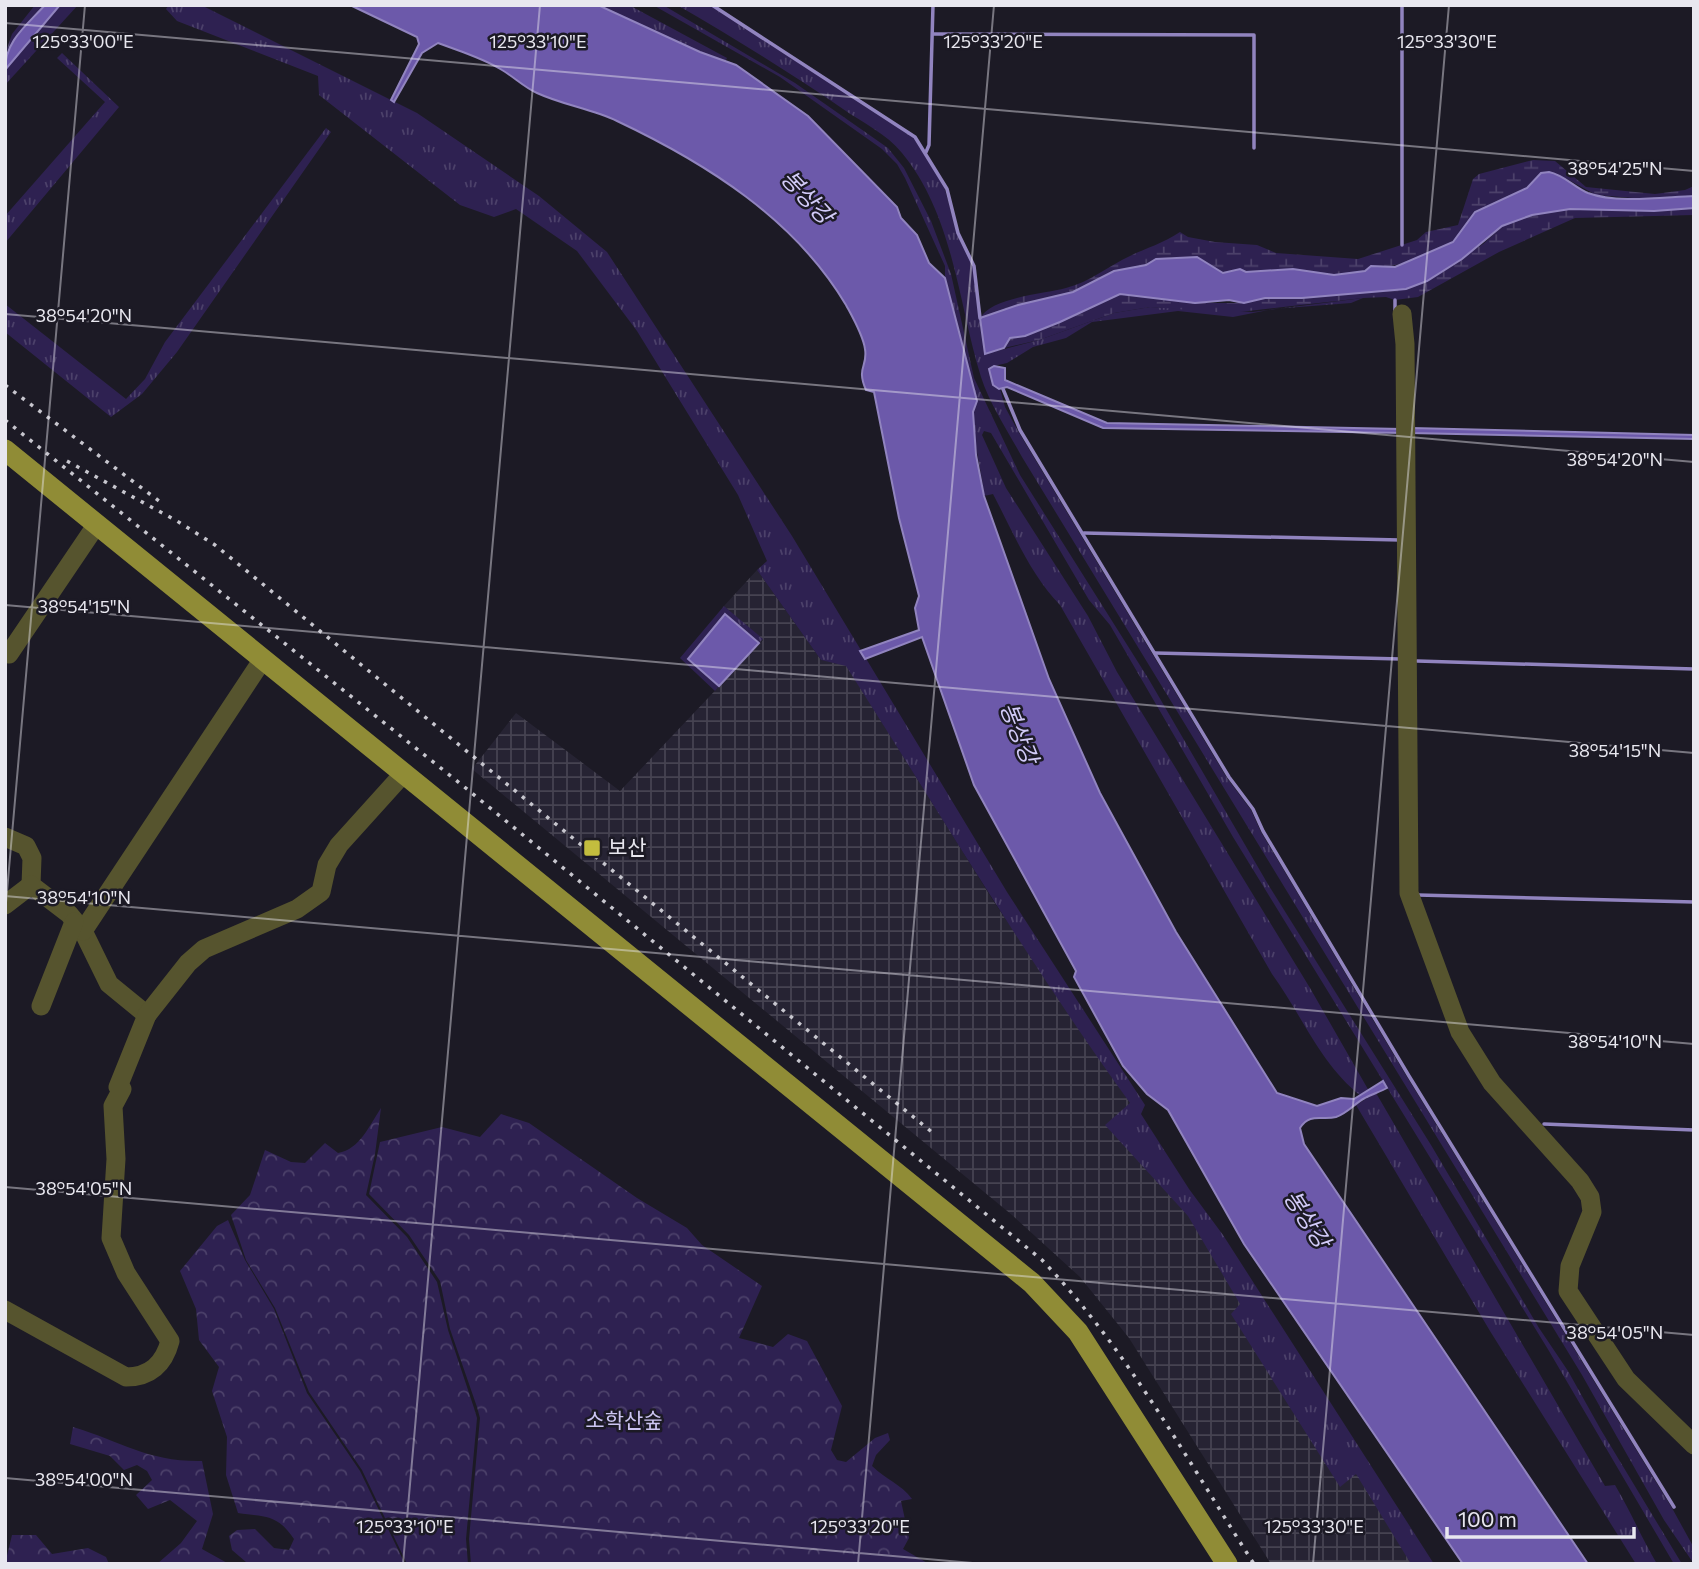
<svg xmlns="http://www.w3.org/2000/svg" width="1699" height="1569" viewBox="0 0 1699 1569" font-family="Commissioner,'Noto Sans KR',sans-serif">
<defs>
<pattern id="industrial-grid" width="8" height="8" patternUnits="userSpaceOnUse" patternTransform="scale(1.75)"><rect width="8" height="8" fill="#262333"/><path d="M0 4h8M4 0v8" fill="none" stroke="#464351"/></pattern>
<pattern id="grass-tufts" width="24" height="20" patternUnits="userSpaceOnUse" patternTransform="scale(1.75)"><rect width="24" height="20" fill="#2e2151"/><path d="M3 7l-1-3M5 7V3M7 7l1-3M15 17l-1-3M17 17v-4M19 17l1-3" fill="none" stroke="#4c416a"/></pattern>
<pattern id="forest-crowns" width="20" height="18" patternUnits="userSpaceOnUse" patternTransform="scale(1.75)"><rect width="20" height="18" fill="#2e2151"/><path d="M2 6a3 3 0 1 1 6 0M12 15a3 3 0 1 1 6 0" fill="none" stroke="#4c416a"/></pattern>
<pattern id="wetland-marsh" width="20" height="14" patternUnits="userSpaceOnUse" patternTransform="scale(1.75)"><rect width="20" height="14" fill="#2e2151"/><path d="M1 5h8M5 5V1M11 12h8M15 12V8" fill="none" stroke="#4c416a"/></pattern>
</defs>
<rect width="100%" height="100%" fill="#1c1a25"/>
<path fill="url(#industrial-grid)" d="M757,570L821,660L846,665L994,902L1130,1103L1414,1564H1271L1129,1338L1080,1277L1012,1215L472,769L516,713L620,791L763,640L724,606Z"/>
<g fill="url(#grass-tufts)">
<path d="M35,5H45L17,35L5,54L12,34Z"/>
<path d="M60,5H78L5,85V70Z"/>
<path d="M169,5H201L417,113L539,196L607,252L792,536L1007,892L1145,1105L1141,1114L1189,1189L1223,1235L1434,1564H1411L1356,1474L1340,1487L1231,1314L1240,1304L1188,1216L1105,1125L1130,1103C1028,962 939,812 846,666L821,660L757,570L767,561L738,495L637,331L577,251L516,209L494,217L460,205L319,95L318,76L177,21L166,9Z"/>
<path d="M598,5H629L727,58L725,62L719,60Z"/>
<path d="M653,5H663L795,83L888,148L904,168L931,221L951,274L974,378L1020,475L1148,678L1269,886L1431,1145L1539,1328L1568,1371L1601,1430L1682,1564H1674L1549,1351L1233,837L1110,625L1089,600L991,433L984,431L982,435L1006,488L1088,616L1117,672L1310,988L1369,1091L1361,1096C1320,1064 1302,1015 1272,974L1060,605C1030,574 1013,532 993,494L984,496C982,465 968,431 976,401L945,278V266L905,178L897,164L882,149L780,77Z"/>
<path d="M677,5H710L915,138L942,179L957,233L973,267L985,354L1039,340L1114,313L1150,307L1253,312L1363,298L1351,303L1273,309L1233,317L1178,311L1092,322L1066,338L1033,347L1007,363L994,366L1005,407L1018,431L1227,778L1251,810L1261,832L1407,1077L1672,1508L1694,1548V1564L1664,1520L1582,1375L1022,457C1008,431 990,405 981,377C958,303 954,216 902,153C887,134 863,123 843,109C789,72 734,38 677,5Z"/>
<path d="M62,53L119,107L5,243V216L105,102L57,58Z"/>
<path d="M326,128L331,132L177,352L142,394L111,417L5,332V304L126,399L145,379L165,342Z"/>
<path d="M724,606L763,639L759,643L726,614L688,659L719,686L715,691L680,658Z"/>
<path d="M1376,1093L1605,1486L1615,1485C1631,1512 1641,1537 1657,1564H1636L1490,1331L1356,1105Z"/>
</g>
<g fill="url(#forest-crowns)">
<path d="M381,1108L375,1154L366,1195L407,1237L437,1282L448,1330L474,1408L477,1418L466,1539L468,1564H407L362,1470L309,1392L275,1308L246,1260L231,1215L250,1195L265,1150L291,1162L305,1163L325,1143L338,1153C360,1149 369,1126 381,1108Z"/>
<path d="M501,1114L529,1123L637,1198L687,1228L702,1245L762,1286L739,1338L773,1347L788,1334L807,1341L842,1406L831,1450L837,1460L846,1462L875,1438L888,1433L890,1440L876,1455L872,1466C885,1479 901,1484 912,1499L901,1501L909,1538L903,1549L929,1564H471L469,1539L480,1418L477,1407L450,1329L440,1281L409,1235L369,1194L380,1142L442,1127L480,1137Z"/>
<path d="M228,1220L245,1260L274,1309L307,1393L360,1471L405,1564H235L246,1562L232,1550L229,1536L237,1530L255,1529L274,1548L289,1550L294,1539C277,1514 266,1517 238,1513L226,1475L227,1437L212,1391L219,1367L199,1340L196,1309L180,1271L217,1226Z"/>
<path d="M73,1427C123,1442 148,1462 202,1461L213,1514L202,1549L229,1564H157L181,1543L197,1521L170,1500L148,1509L136,1495L152,1480L147,1471L137,1465L124,1470L110,1456L70,1444Z"/>
<path d="M12,1535H36L52,1554L88,1548L106,1557L109,1564H5Z"/>
</g>
<g fill="url(#wetland-marsh)">
<path d="M1533,160L1555,161L1586,187L1655,194L1685,190L1694,186V196H1673L1658,200L1596,195L1565,178L1537,176C1527,197 1497,200 1478,211C1466,217 1464,235 1451,243C1415,264 1375,271 1334,275C1317,276 1299,268 1281,269C1270,270 1250,274 1240,269L1223,273L1189,257H1172L1150,263L1073,292L980,318C992,297 1044,294 1066,288C1090,282 1108,266 1130,256C1146,248 1164,243 1180,232L1188,237L1215,242L1257,245L1276,253L1358,259L1417,240L1426,232L1458,225L1473,179L1479,174Z"/>
<path d="M1694,208V215L1575,218L1499,252L1418,297L1395,300L1386,297L1363,298L1231,313L1150,307L1114,313L1039,340L1004,348L1010,338L1025,336L1060,322L1120,294L1195,303H1235L1265,298H1302L1399,290L1427,281L1483,244L1503,226L1532,215L1570,209L1654,211Z"/>
</g>
<g fill="#6c59aa" stroke="#9184bf" stroke-width="2">
<path d="M45,5H60L5,70C5,41 26,26 45,5Z"/>
<path d="M350,5H598L700,52L736,65L808,116L897,207L901,218L917,235L929,263L945,278L977,401L973,412L976,455L984,496L1049,679L1100,793L1176,932L1277,1093L1317,1106L1341,1098L1354,1099L1383,1081L1387,1088C1380,1092 1372,1094 1365,1098C1355,1103 1348,1113 1336,1117C1322,1121 1310,1112 1300,1128L1304,1144L1588,1564H1463L1244,1244L1168,1110L1147,1094L1123,1066L1074,977L1076,971L974,785L922,637L865,659L860,651L919,630L915,608L919,596L899,518L874,392L866,390C856,367 868,367 865,349C863,335 853,318 846,305C795,219 706,163 617,121C592,109 563,105 537,93C525,88 514,77 502,70C483,58 459,51 438,43L422,53L394,102L391,100L419,44L417,37Z"/>
<path d="M1549,172C1564,175 1574,187 1588,193C1617,204 1664,197 1694,196V208L1654,211L1570,209L1532,215L1502,226L1462,259L1427,281L1406,289L1302,298H1265L1244,303L1229,300L1195,303L1120,294L1060,322L1025,336L1010,338L1004,348L985,354L980,318L1018,305L1073,292L1114,271L1146,265L1156,259L1197,257L1223,273L1240,269L1246,272L1293,269L1334,275L1365,271L1371,266L1395,267L1453,242L1475,212L1527,188L1541,173Z"/>
<path d="M994,366L1005,368V380L1107,423L1401,429L1403,433L1103,428L1007,387L999,389L993,385L989,369Z"/>
<path d="M1412,428L1694,435V439L1411,433Z"/>
<path d="M725,614L759,643L719,686L688,659Z"/>
</g>
<g fill="none" stroke-linecap="round" stroke-linejoin="round">
<g stroke="#9184bf" stroke-width="3.5">
<path d="M712,5L915,137L947,189L958,233L974,266L980,318"/>
<path d="M1402,5V245"/>
<path d="M933,34L1254,35V148"/>
<path d="M926,152L929,145L933,5"/>
<path d="M1395,300V313"/>
<path d="M1003,389L1020,430L1229,777L1253,809L1263,831L1409,1076L1674,1507"/>
<path d="M1084,533L1400,540"/>
<path d="M1155,653L1401,659"/>
<path d="M1417,661L1694,669"/>
<path d="M1418,895L1694,902"/>
<path d="M1544,1124L1694,1130"/>
</g>
<g stroke="#56542e" stroke-width="19">
<path d="M1402,314L1405,344L1409,893L1460,1032L1492,1083L1580,1181L1590,1197L1592,1212L1570,1266L1568,1291L1626,1379L1694,1445"/>
<path d="M5,653L9,654L97,524"/>
<path d="M5,837L26,846L32,858L31,885L69,914L83,931L109,984L147,1015"/>
<path d="M5,905L31,885"/>
<path d="M83,931L263,659"/>
<path d="M41,1006L74,922"/>
<path d="M5,1310L126,1377C150,1377 164,1364 170,1341L126,1273L111,1238L116,1159L113,1106L122,1089L118,1087L147,1015L188,963L204,949L297,909L321,892L327,865L339,845L404,773"/>
</g>
<path stroke="#908c36" stroke-width="21" d="M5,450L1032,1283L1078,1332L1227,1564"/>
<g stroke="#c7c6ce" stroke-width="3.5" stroke-dasharray="3.5 7" stroke-linecap="butt">
<path d="M5,385L163,504"/>
<path d="M5,420L462,785L1042,1260C1127,1349 1187,1460 1254,1564"/>
<path d="M67,461L177,521L215,545L933,1133"/>
</g>
</g>
<path fill="none" stroke="#e8e7ef" stroke-width="2" stroke-opacity="0.45" d="M5,23L1694,171M5,314L1694,462M5,605L1694,753M5,896L1694,1044M5,914L85,5M5,1187L1694,1335M5,1478L984,1564M403,1564L540,5M858,1564L994,5M1313,1564L1449,5"/>
<rect fill="#c3bd3e" stroke="#1c1a25" stroke-width="2.5" x="583" y="839" width="18" height="18" rx="3.5"/>
<g text-anchor="middle" stroke-width="5" stroke-linejoin="round" paint-order="stroke">
<g font-size="21" fill="#e8e7ef" stroke="#1c1a25" text-anchor="start">
<text x="608" y="855">보산</text>
</g>
<g font-size="21" fill="#ccc5f2" stroke="#1c1a25">
<text x="624" y="1428">소학산숲</text>
</g>
<g font-size="23" font-style="italic" fill="#d2cbf8" stroke="#1c1a25">
<text transform="translate(807 197) rotate(47)" y="8">봉상강</text>
<text transform="translate(1019 733) rotate(68)" y="8">봉상강</text>
<text transform="translate(1307 1219) rotate(57)" y="8">봉상강</text>
</g>
</g>
<g font-size="18" text-anchor="middle" fill="#e8e7ef" stroke="#1c1a25" stroke-width="5" stroke-linejoin="round" paint-order="stroke">
<text x="83" y="48">125°33'00"E</text>
<text x="538" y="48">125°33'10"E</text>
<text x="993" y="48">125°33'20"E</text>
<text x="1447" y="48">125°33'30"E</text>
<text x="1615" y="175">38°54'25"N</text>
<text x="84" y="322">38°54'20"N</text>
<text x="1615" y="466">38°54'20"N</text>
<text x="84" y="613">38°54'15"N</text>
<text x="1615" y="757">38°54'15"N</text>
<text x="84" y="904">38°54'10"N</text>
<text x="1615" y="1048">38°54'10"N</text>
<text x="84" y="1195">38°54'05"N</text>
<text x="1615" y="1339">38°54'05"N</text>
<text x="84" y="1486">38°54'00"N</text>
<text x="405" y="1533">125°33'10"E</text>
<text x="860" y="1533">125°33'20"E</text>
<text x="1314" y="1533">125°33'30"E</text>
</g>
<rect width="1699" height="1569" fill="none" stroke="#e8e7ef" stroke-width="14"/>
<path d="M1447 1527v10h187v-10" fill="none" stroke="#e8e7ef" stroke-width="3.5"/>
<text x="1458" y="1527" font-size="21" fill="#e8e7ef" stroke="#1c1a25" stroke-width="5" paint-order="stroke">100 m</text>
</svg>
